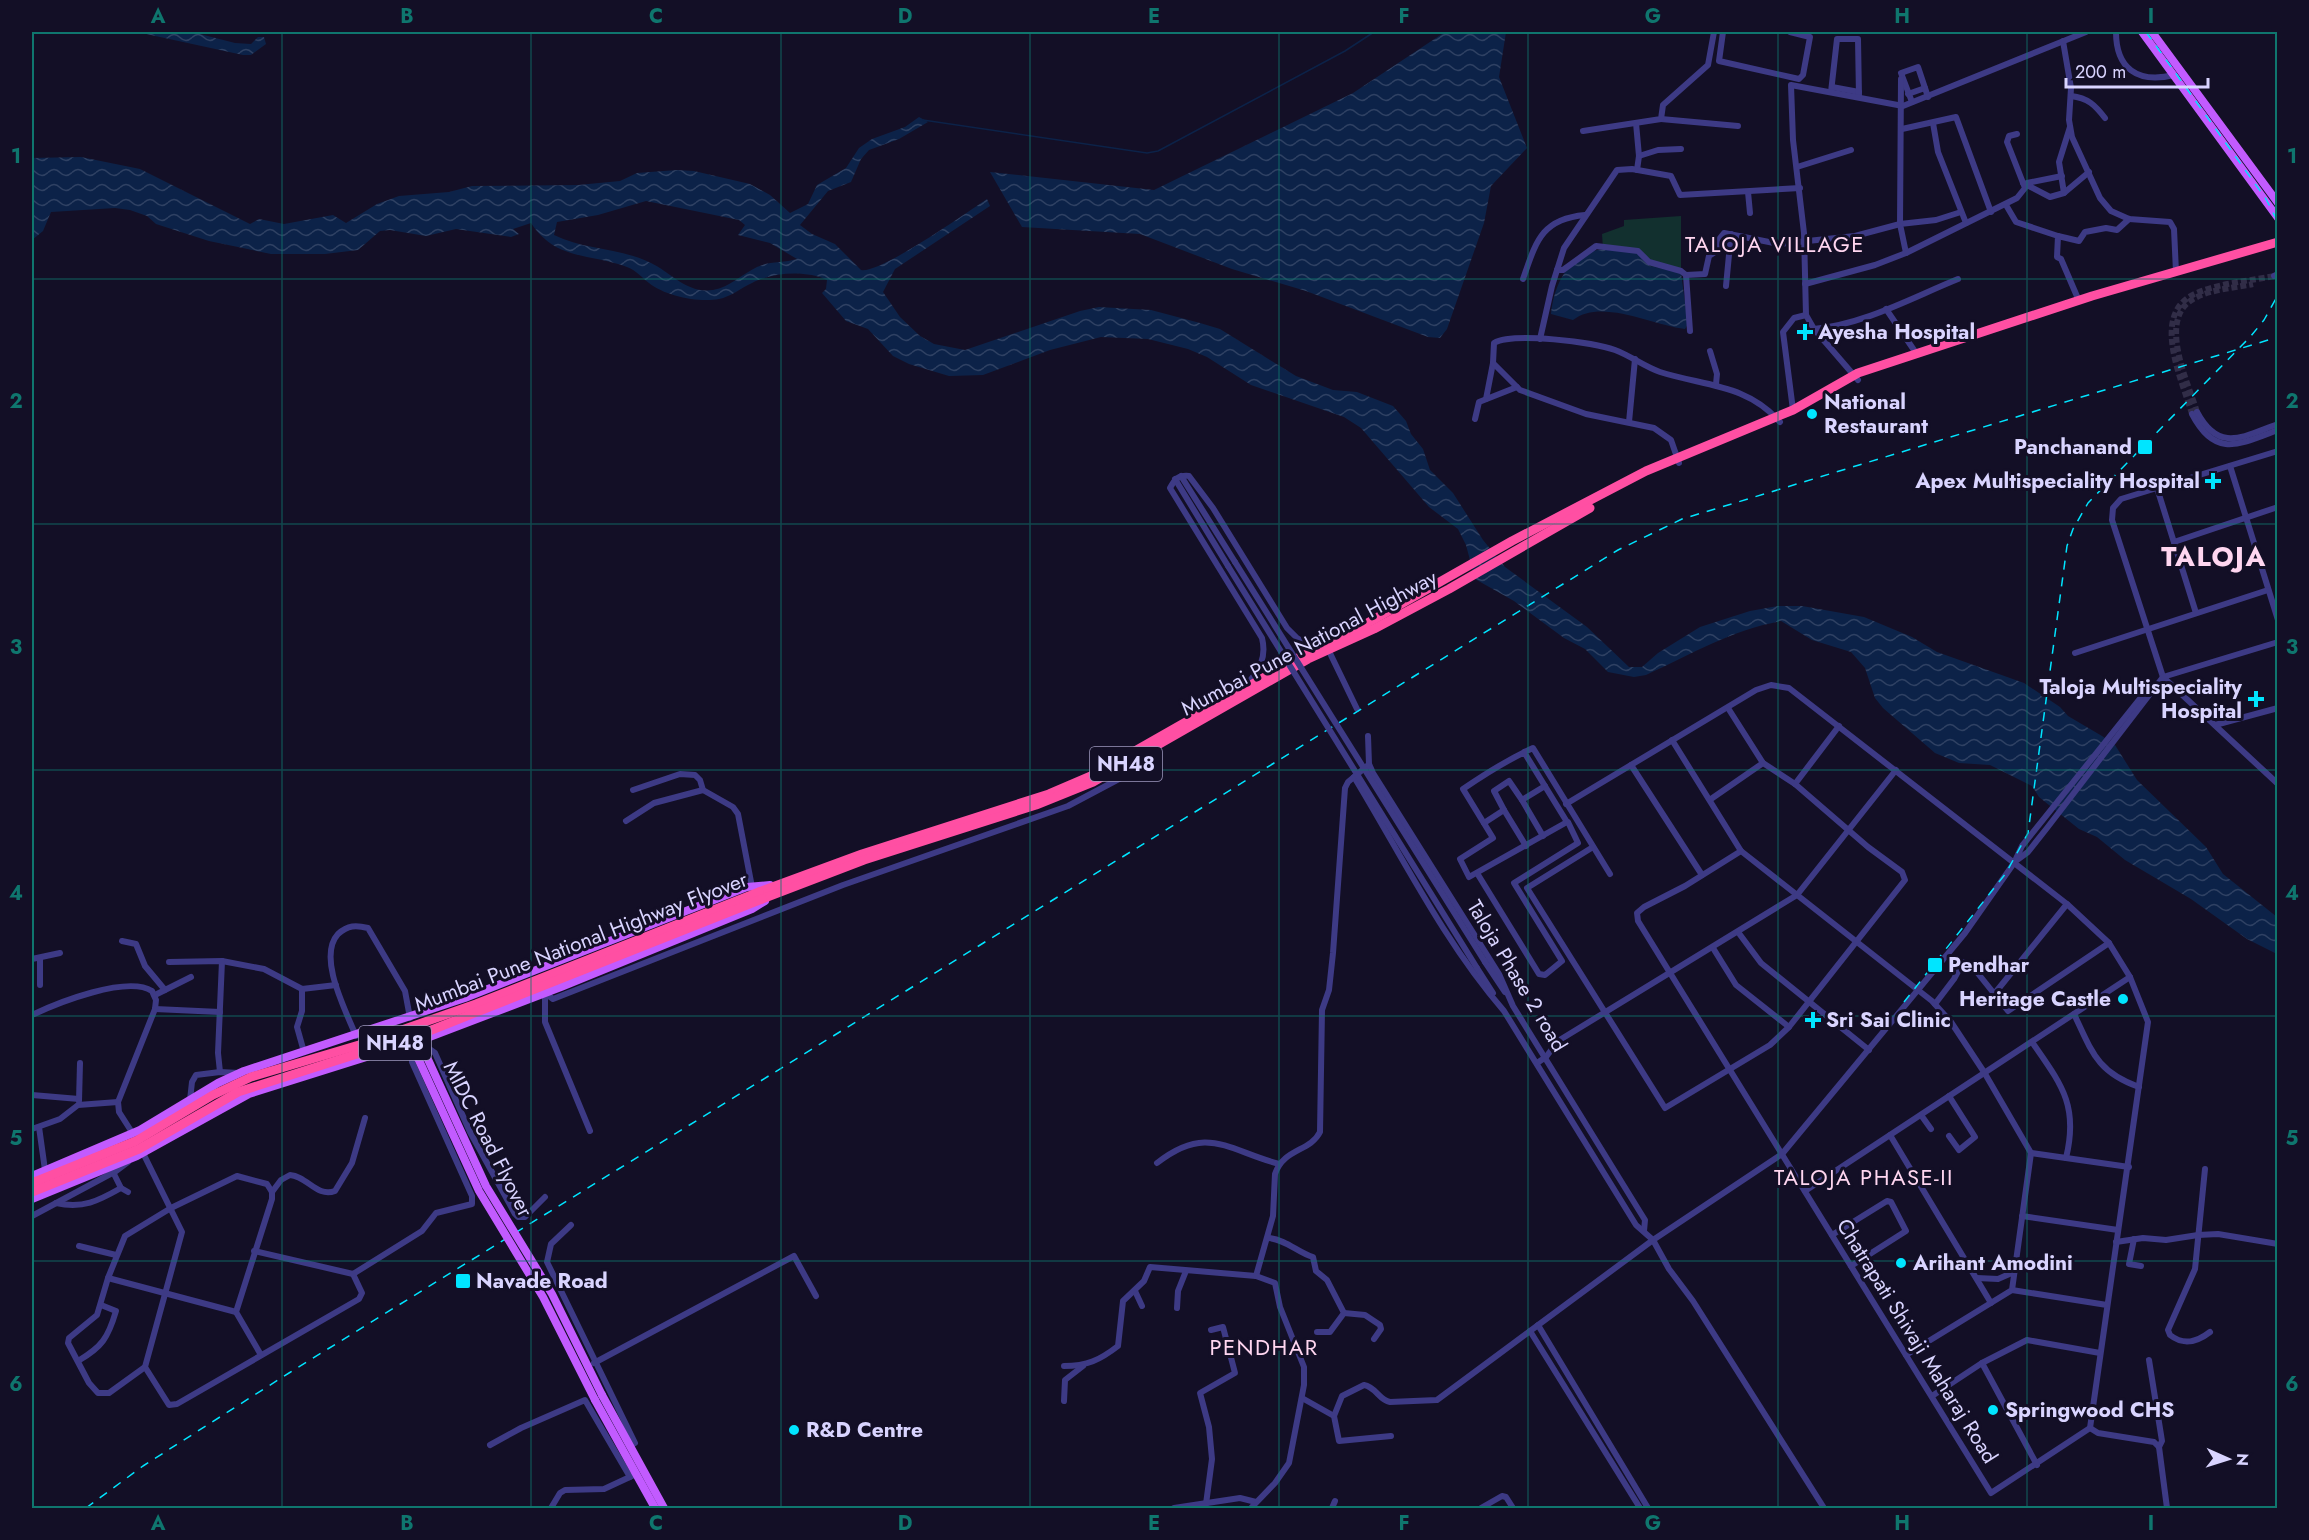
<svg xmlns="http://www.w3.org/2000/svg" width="2309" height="1540" viewBox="0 0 2309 1540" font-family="Jost,sans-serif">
<defs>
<pattern id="water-waves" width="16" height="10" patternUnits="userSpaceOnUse" patternTransform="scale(1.5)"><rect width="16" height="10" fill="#0c2248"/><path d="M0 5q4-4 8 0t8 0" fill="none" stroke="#2f4163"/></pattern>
</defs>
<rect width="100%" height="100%" fill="#130f26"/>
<path fill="#12302f" d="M1681,216V273L1650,266L1637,252L1603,249L1602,234L1624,226V220Z"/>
<g fill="url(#water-waves)" fill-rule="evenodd">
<path d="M137,32H192L235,43L251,44L258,37H264L266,44L251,55H243Z"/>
<path d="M1445,32H1506L1499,77L1527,148L1491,186L1484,223L1447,329L1440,338L1428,337L1306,291L1232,269L1140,234L1022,227L990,172L1154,190L1353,93Z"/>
<path d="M919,117L928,122L899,139L869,150L861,159L851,182L828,191L800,225L812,234L835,244L861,270C880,274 966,213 987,199L990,206L895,269L883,292L900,317L920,336L934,344L965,350L1080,311L1099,307L1151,310L1200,323L1220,329L1296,376L1333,390L1357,392L1393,406L1406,421L1411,434L1423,449L1430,470L1453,493L1483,540L1505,567L1587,627L1629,667H1642L1658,653L1700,627L1750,611L1778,606H1802L1864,617L1912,637L1937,652L2024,683L2060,707L2068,716L2102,736L2115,745L2137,780L2206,847L2223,874L2277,917V954L2247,939L2191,899L2125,860L2097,837L2079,829L2039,797L2032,786L1990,765L1959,763L1935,753L1883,708L1875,698L1865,668L1851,652L1812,640L1781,621C1732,630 1691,654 1646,675L1634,677L1608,672L1585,649L1564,638L1514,601L1475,579L1466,545L1458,529L1429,507L1361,428L1344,417L1251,385L1207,357L1188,349L1148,339L1101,337L1050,350L983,375L949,376L909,364L893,356L868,329L846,321L822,293L826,289L827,280C807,270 772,272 752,283C741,288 730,297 719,299C699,303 665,296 649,283C641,277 637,271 627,267C590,253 556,261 531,223L513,229L519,234L511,237L456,229L426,236L390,230L380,231L358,250L325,254H271L209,241L156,224L147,216L130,210L115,208L51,212L43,231L32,240V158L81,157L140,169L250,224L259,219L284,224L333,215L346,223L377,204L399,196L449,192L472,186L578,185L620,181L637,173L677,170L694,171L750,184L770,195L790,213L808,204L817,185L846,168L859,148L872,139L905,127ZM646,201L739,220L745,225L738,235L770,243L797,259C784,263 769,261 757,267C742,274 730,287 713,290C687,294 670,272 651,263C621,248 584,250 554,235L557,222L598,215Z"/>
<path d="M1603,249L1637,252L1650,266L1681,273L1688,324L1685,329C1652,325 1601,298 1573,320L1551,314C1554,284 1569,253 1603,249Z"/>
</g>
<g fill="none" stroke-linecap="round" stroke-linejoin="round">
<path stroke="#0c2248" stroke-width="1.5" d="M923,120L1147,153L1158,151L1345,51L1374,32"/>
<g stroke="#312d47" stroke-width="6" stroke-dasharray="6 3" stroke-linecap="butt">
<path d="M2197,412C2188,382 2156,317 2195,298C2212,289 2234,288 2253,284"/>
<path d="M2192,414C2182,379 2149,312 2197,293C2220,283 2249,281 2274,276"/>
</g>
<g stroke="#3d3a85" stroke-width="6">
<path d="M1723,32L1719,61L1799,79L1803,75L1810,37L1790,32"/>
<path d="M2116,32C2116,68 2137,84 2174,75"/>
<path d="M2063,41L2071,88L2069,120L2072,137L2100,198L2111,211L2129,219L2170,222L2174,229L2176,272"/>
<path d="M1832,87L1859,92"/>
<path d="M1831,92L1837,39H1858L1859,97"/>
<path d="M1908,94L1925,88"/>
<path d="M2071,96C2088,98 2095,105 2105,118"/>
<path d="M1912,102L1901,73L1918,67L1928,97"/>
<path d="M1661,119L1738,126"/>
<path d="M1636,123L1639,156L1637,170"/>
<path d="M1933,123L1938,152L1966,223"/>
<path d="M1902,129L1956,117L1991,212"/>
<path d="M1583,131L1661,119L1663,105L1708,65L1714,32"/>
<path d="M1639,156L1658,150L1681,149"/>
<path d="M1797,167L1851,150"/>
<path d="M2023,183L2050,197L2064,193L2089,172"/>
<path d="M2027,183L2062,176"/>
<path d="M1748,192L1750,213"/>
<path d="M2064,193L2059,162L2070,127"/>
<path d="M2006,205L2016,222L2058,236L2057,257L2061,259L2079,301"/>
<path d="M2058,236L2079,241L2085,232L2106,228L2117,230L2129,219"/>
<path d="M1906,253L1900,224L1936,220L1961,212"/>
<path d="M1557,270H1563L1596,246L1638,251L1649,262L1681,271L1686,275L1690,331"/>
<path d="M1686,275L1705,274L1709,256L1718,250L1720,238L1724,233L1779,244L1855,236L1900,224L1901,79"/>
<path d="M2274,276L2278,274"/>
<path d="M1523,279C1536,242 1541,219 1585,215"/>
<path d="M1805,284L1875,265L1906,253L2017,198L2025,188L2007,142L2009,136L2017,134"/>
<path d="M1726,286L1731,234"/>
<path d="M1886,309L1916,353"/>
<path d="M1814,329C1865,324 1911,298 1958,279"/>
<path d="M1540,339L1552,286L1564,248L1617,170L1632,169L1671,176L1680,195L1800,188"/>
<path d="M1710,351L1717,374L1716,384"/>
<path d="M1858,380L1814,329L1806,315L1804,233L1793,140L1791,85L1903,106L2086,32"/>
<path d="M1486,399L1493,363"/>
<path d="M1793,410L1783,332L1794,318L1806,315"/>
<path d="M2197,412C2219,453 2242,437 2278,424"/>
<path d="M2192,414C2215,458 2238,445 2278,430"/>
<path d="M1475,419L1479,402L1517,387"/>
<path d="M1629,422L1635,359"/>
<path d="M2278,451L2121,499L2113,508L2112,520L2163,677L2278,784"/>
<path d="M1679,463L1671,440L1654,428L1586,414L1520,390L1493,363L1494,343C1513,332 1594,342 1615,350C1631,356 1645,367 1660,372C1704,386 1747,384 1780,422"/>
<path d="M2230,466L2278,620"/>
<path d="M1181,476L1235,562"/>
<path d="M1175,479L1228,566"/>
<path d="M2157,488L2196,613"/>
<path d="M2174,542L2278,507"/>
<path d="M1327,647L1357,709"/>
<path d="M2075,653L2268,590"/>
<path d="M1246,685C1259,671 1267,658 1262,638L1170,488C1175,479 1178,475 1189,476L1213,508L1287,628L1297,638L1315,649"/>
<path d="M2215,725L2278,708"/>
<path d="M1368,736L1369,764L1373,773L1499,974L1513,1006L1640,1212L1645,1220L1644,1231"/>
<path d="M1672,740L1741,851L1932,1001L1951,1022L1984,1072L2031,1153L2012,1290L1906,1355"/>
<path d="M1524,752L1567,822L1469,877L1460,859L1493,838L1463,789C1485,774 1509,759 1533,748L1610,874"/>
<path d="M1631,765L1702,875"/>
<path d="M1354,777C1402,856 1444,942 1504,1011L1636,1225L1653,1240L1782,1154L1965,933L2014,863L2022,846L2147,690L2152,689"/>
<path d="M1795,784L1839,726"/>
<path d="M633,790L680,774L695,775L700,780L703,790L733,807L738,814L752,887"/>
<path d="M1711,799L1763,763"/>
<path d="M1566,804L1756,690L1771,685L1789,688L2067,904L2109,943L2130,977L2148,1022L2090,1428"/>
<path d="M1504,810L1526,846"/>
<path d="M626,821L654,803L703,790"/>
<path d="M1484,823L1504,810L1494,791L1509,781L1522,800"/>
<path d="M1543,836L1522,800L1545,786"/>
<path d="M1593,847L1527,888L1665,1108L1770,1045L1789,1027L1905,880L1902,872L1868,847L1795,784L1763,763L1728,708"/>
<path d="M1741,851L1685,886L1644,907L1637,913L1638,921L1991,1493L2090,1428"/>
<path d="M2017,860L2028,852L2047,828L2163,677L2278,642"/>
<path d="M1477,873L1539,974L1545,975L1562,961L1514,883L1578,843L1568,822"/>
<path d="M1738,932L1761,963L1869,1050"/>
<path d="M122,941L136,944L145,966L165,990"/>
<path d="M1713,948L1736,985L1789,1027"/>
<path d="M32,959L60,953"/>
<path d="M169,962L222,961L264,969L302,989L336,985"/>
<path d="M1485,962L1505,992"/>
<path d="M1477,968L1493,993"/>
<path d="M40,985V958"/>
<path d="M302,989V1011L297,1027L304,1052"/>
<path d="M545,993L553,999L843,885L1068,806L1134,771L1136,759"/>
<path d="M545,993V1022L590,1131"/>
<path d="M1995,993L2067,904"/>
<path d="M155,995L191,977"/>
<path d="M1935,1004L1954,979L1963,962L1972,966L2008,1011L2109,943"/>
<path d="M155,1009L220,1012"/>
<path d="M2074,1014C2092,1052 2097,1072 2139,1087"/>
<path d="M32,1015C57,1003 127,975 152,991L156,1000L155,1009L118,1102L119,1112L135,1137"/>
<path d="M356,1036C346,1011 317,957 338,934C348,925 356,925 368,928L405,991L410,1018"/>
<path d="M2032,1042C2061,1084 2079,1105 2066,1158"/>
<path d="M1537,1063L1546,1057L1558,1041L1797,895L1896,770"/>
<path d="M220,1072L218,1053L222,961"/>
<path d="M32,1095L79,1099"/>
<path d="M1949,1096L1975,1137L1959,1150L1949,1136"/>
<path d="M190,1100L192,1082L196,1075L220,1072L239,1073"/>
<path d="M79,1101L80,1063"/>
<path d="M1921,1115L1931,1129"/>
<path d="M39,1127L45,1170"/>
<path d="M32,1129L60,1119L78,1105L118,1102"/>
<path d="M1890,1135L1991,1303"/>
<path d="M142,1151L182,1232L145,1367L169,1405L177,1404L359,1299L362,1293L353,1274"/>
<path d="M2031,1153L2129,1167"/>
<path d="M1157,1163C1207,1124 1227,1150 1279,1164"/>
<path d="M2205,1169L2195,1269L2168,1330L2170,1335C2184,1346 2197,1342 2210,1332"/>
<path d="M113,1172L121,1188L128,1192"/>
<path d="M1805,1191L2130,977"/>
<path d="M272,1192L281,1180L290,1175C307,1176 317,1198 335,1191L352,1163L365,1118"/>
<path d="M56,1203C83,1209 98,1201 121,1188"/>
<path d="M32,1216L116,1171L128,1162"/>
<path d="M2022,1216L2118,1230"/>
<path d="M571,1225L551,1244L547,1262L635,1443L630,1446"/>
<path d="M1832,1235L1887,1201L1891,1202L1906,1231L1851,1266"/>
<path d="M1269,1238C1287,1240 1297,1252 1313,1257L1316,1271L1327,1280L1344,1313L1330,1332H1317"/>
<path d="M2134,1239L2129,1264L2141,1266"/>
<path d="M2116,1242L2143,1238L2166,1240L2198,1235L2218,1234L2278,1244"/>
<path d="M79,1246L116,1255"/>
<path d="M254,1251L353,1274L422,1231L436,1213L472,1204V1196L412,1062L413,1046L421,1043L435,1053L470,1132L515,1214L518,1217H525L545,1197"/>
<path d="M1256,1276L1273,1216L1275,1174C1284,1148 1310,1152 1320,1132L1322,1010L1329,990L1333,953L1345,788L1348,782L1367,766"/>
<path d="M108,1278L236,1312"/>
<path d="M1977,1278L1998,1279L2014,1272"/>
<path d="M2012,1290L2107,1305"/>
<path d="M1135,1291L1142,1306"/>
<path d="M1177,1308L1178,1291L1186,1271"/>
<path d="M1344,1313L1365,1315L1380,1325L1381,1329L1374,1339"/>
<path d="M1538,1325L1648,1508"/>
<path d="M1530,1331L1640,1508"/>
<path d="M2149,1360L2162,1441L2159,1447"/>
<path d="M78,1361C102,1347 108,1338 116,1311L101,1305"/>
<path d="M594,1363L794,1256L816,1296"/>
<path d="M1982,1363L2037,1465"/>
<path d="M1064,1366C1087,1366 1100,1360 1118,1346L1123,1301L1144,1281L1150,1267L1256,1276L1275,1283L1280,1307L1304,1367V1385L1289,1463L1275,1483L1251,1508"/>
<path d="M145,1367L109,1393H98L89,1383L68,1343L69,1338L97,1315L108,1278L125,1236L171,1208L237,1176L267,1184L272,1192V1199L236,1312L261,1355"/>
<path d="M1932,1396L1982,1363L2027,1340L2100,1353"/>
<path d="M1302,1398L1334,1416L1339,1441L1391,1436"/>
<path d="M1064,1401L1065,1380L1083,1366"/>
<path d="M1334,1416L1342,1396L1364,1385C1376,1387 1379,1400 1390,1402L1437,1400L1653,1240L1669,1269L1693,1301L1824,1508"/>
<path d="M2090,1428L2098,1433L2154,1442L2159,1447L2167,1508"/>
<path d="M490,1445L521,1428L585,1400L630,1477"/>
<path d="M1206,1504L1212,1459L1209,1427L1200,1393L1235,1373L1223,1327L1211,1330"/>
<path d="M551,1508L560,1493L565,1490L604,1489L632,1476"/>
<path d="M1174,1508L1240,1498L1256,1502"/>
<path d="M1332,1508L1335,1501"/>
<path d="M1481,1508L1502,1496L1506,1497L1513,1508"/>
</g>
<g stroke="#c25bff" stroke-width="8">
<path d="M2142,32L2278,218"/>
<path d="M2152,32L2278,203"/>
<path d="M32,1176L140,1130L218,1083L244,1071L465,998L747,887L770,885"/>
<path d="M32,1199L137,1156L249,1094L427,1038L561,987L752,909L765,901"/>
<path d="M602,1395L664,1508"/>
<path d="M595,1400L655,1508"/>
</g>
<g stroke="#ff4fa3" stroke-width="9">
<path d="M759,892L862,854L1049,794L1091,776L1305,654L1357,629L1512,541L1646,471L1793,410L1858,373L2092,296L2278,242"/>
<path d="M762,899L864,860L1036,805L1093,782L1308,659L1374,629L1449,589L1590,508"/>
</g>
<g stroke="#00e5ff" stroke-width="1.5" stroke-dasharray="9 8" stroke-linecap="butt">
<path d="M2146,32L2266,199L2278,222"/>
<path d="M1904,1002L2006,873L2028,833L2067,546L2073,529L2088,503L2251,336L2264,320L2278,295"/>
<path d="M86,1508L143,1466L289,1373L1618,550L1682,519L1715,509L2278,337"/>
</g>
<g stroke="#3d3a85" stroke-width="6">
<path d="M1235,562L1485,962"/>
<path d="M1228,566L1477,968"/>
</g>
<g stroke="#c25bff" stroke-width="8">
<path d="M425,1053L486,1186L552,1294L602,1395"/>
<path d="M417,1056L479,1191L543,1297L595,1400"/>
</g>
<g stroke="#ff4fa3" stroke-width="9">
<path d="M32,1183L136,1141L213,1095L251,1077L359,1045L476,1004L759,892"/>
<path d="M32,1192L139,1149L238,1092L429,1031L762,899"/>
</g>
</g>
<path fill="none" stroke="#0f766e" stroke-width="1.5" stroke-opacity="0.55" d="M282,32V1508M531,32V1508M781,32V1508M1030,32V1508M1279,32V1508M1528,32V1508M1778,32V1508M2027,32V1508M32,279H2278M32,524H2278M32,770H2278M32,1016H2278M32,1261H2278"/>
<g fill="#00e5ff" stroke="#130f26" stroke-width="2">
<path d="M1802 323h6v6h6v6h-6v6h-6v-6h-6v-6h6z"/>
<circle cx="1812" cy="414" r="6"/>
<rect x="2137" y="439" width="16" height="16" rx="3"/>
<path d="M2210 472h6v6h6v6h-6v6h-6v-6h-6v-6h6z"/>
<path d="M2253 690h6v6h6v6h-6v6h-6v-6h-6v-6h6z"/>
<rect x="1927" y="957" width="16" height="16" rx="3"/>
<circle cx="2123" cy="999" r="6"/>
<path d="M1810 1011h6v6h6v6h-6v6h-6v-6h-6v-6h6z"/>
<circle cx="1901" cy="1263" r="6"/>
<rect x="455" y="1273" width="16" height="16" rx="3"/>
<circle cx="1993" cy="1410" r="6"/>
<circle cx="794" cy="1430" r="6"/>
</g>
<g text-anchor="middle" stroke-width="6" stroke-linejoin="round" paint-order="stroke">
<g fill="#130f26" stroke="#9e99be" stroke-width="1.5">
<rect x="1090" y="747" width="72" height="34" rx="4.5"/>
<rect x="359" y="1026" width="72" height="34" rx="4.5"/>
</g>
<g font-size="20" font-weight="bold" fill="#d9d4ff">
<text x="1126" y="771">NH48</text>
<text x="395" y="1050">NH48</text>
</g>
<g font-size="21" font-weight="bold" fill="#d9d4ff" stroke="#130f26" text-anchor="start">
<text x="1818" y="339">Ayesha Hospital</text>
<text x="1824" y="409">National<tspan x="1824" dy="24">Restaurant</tspan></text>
<text x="2132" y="454" text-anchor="end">Panchanand</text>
<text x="2200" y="488" text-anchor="end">Apex Multispeciality Hospital</text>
<text x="2242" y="694" text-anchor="end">Taloja Multispeciality<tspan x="2242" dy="24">Hospital</tspan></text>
<text x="1948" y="972">Pendhar</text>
<text x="2111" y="1006" text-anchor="end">Heritage Castle</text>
<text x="1826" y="1027">Sri Sai Clinic</text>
<text x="1913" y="1270">Arihant Amodini</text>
<text x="476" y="1288">Navade Road</text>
<text x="2005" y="1417">Springwood CHS</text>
<text x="806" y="1437">R&amp;D Centre</text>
</g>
<g font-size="21" fill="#d9d4ff" stroke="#130f26">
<text transform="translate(1309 643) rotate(-28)" y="7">Mumbai Pune National Highway</text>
<text transform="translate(581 942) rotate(-21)" y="7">Mumbai Pune National Highway Flyover</text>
<text transform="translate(1517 976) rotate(59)" y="7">Taloja Phase 2 road</text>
<text transform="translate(488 1139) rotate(63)" y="7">MIDC Road Flyover</text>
<text transform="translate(1917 1341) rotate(58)" y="7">Chatrapati Shivaji Maharaj Road</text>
</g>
<g font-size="22" letter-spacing="1.5" fill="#ffd6f0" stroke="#130f26">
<text x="1775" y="252">TALOJA VILLAGE</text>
<text x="1864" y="1185">TALOJA PHASE-II</text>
<text x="1264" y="1355">PENDHAR</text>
</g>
<g font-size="27" font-weight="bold" letter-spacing="1.5" fill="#ffd6f0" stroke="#130f26">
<text x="2214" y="566">TALOJA</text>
</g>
</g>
<rect width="2309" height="1540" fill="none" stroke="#130f26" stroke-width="66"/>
<g transform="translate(2228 1459) rotate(93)" stroke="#130f26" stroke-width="4.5" paint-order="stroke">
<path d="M0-4.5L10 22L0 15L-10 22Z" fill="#d9d4ff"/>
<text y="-9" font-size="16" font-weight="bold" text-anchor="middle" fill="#d9d4ff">N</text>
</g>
<path d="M2066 78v9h142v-9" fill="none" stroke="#d9d4ff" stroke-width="3"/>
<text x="2075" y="78" font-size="18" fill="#d9d4ff" stroke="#130f26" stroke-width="4.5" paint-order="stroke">200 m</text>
<rect x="33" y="33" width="2243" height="1474" fill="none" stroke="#0f766e" stroke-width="2"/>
<g font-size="20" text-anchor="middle" font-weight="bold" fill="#0f766e">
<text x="158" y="23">A</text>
<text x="407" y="23">B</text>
<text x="656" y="23">C</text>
<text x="905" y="23">D</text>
<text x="1154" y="23">E</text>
<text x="1404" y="23">F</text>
<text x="1653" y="23">G</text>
<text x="1902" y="23">H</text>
<text x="2151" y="23">I</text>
<text x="16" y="163">1</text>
<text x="2292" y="163">1</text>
<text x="16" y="408">2</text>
<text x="2292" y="408">2</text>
<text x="16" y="654">3</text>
<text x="2292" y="654">3</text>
<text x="16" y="900">4</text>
<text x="2292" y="900">4</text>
<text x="16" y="1145">5</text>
<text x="2292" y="1145">5</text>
<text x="16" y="1391">6</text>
<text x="2292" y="1391">6</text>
<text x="158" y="1530">A</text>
<text x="407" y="1530">B</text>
<text x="656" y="1530">C</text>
<text x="905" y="1530">D</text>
<text x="1154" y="1530">E</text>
<text x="1404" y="1530">F</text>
<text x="1653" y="1530">G</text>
<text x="1902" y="1530">H</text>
<text x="2151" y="1530">I</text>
</g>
</svg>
